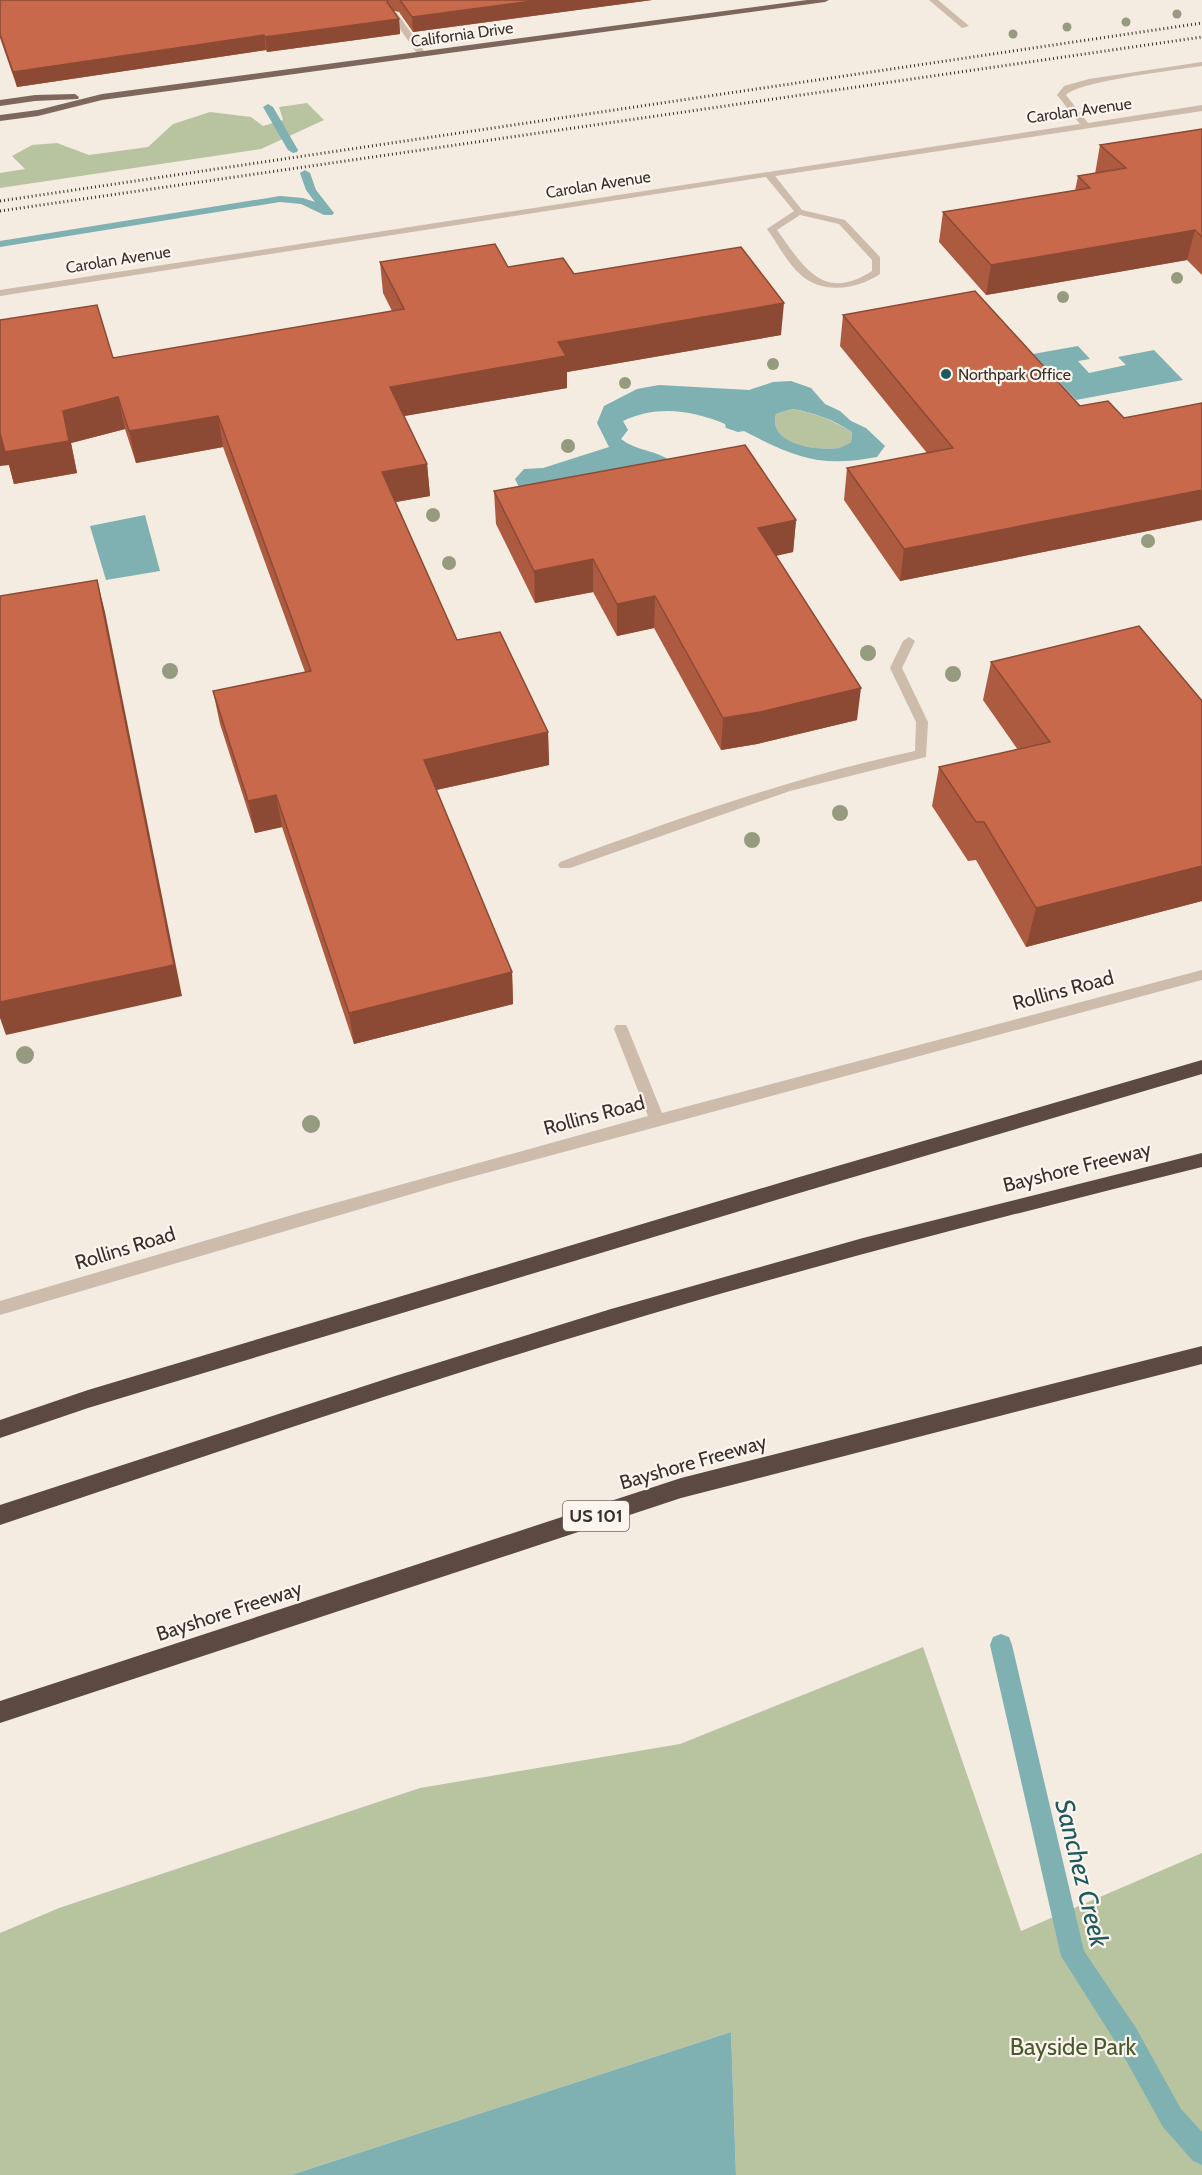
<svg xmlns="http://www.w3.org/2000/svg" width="1202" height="2175" viewBox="0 0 1202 2175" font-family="Cabin,sans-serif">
<rect width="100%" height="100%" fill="#f4ebe1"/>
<g fill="#b8c4a0">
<path d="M307,103L324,120L261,149L0,188V173L25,169L12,156L32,145L57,143L89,155L148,147L173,124L210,112L251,117L263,126L283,120L279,107Z"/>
<path d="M792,409C813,412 834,421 852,432L851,442C847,444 842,447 838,448C816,451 767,445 776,414Z"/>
<path d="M923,1647L1021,1931L1202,1853V2175H736L731,2032L291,2175H0V1933L59,1908L420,1788L680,1744Z"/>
</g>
<g fill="#7fb0b2" fill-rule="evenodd">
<path d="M1078,346L1090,359L1078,361L1089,373L1126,365L1118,357L1154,350L1183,380L1076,400L1033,354Z"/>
<path d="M791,381L811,388L825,404L840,411L851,421L866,428L885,446L877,457C820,468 794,457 744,431L738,432L726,428L725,424C691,410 657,405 623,421L628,430L621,439C636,451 657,450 672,462L520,489L515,479L524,469L543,468L609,447L597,423L604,406L637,389L659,385L749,390L773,382ZM792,409C813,412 834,420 852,432L851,442C847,444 842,447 838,448C816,451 767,444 776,414Z"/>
<path d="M145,515L160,571L106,580L90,526Z"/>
<path d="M731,2032L736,2175H291Z"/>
</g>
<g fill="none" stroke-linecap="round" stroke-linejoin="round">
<g fill="#7fb0b2" fill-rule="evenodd">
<path d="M268,104L273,107L298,150L297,152L293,153L288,150L263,107Z"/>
<path d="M305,170L310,173L316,190L334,213L332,215H324L301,204L280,202L0,247V241L280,196L303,198L315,202L306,190L300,173Z"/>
<path d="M1001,1634L1009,1637L1012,1645L1084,1951L1136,2028L1181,2109L1202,2132V2165L1193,2161L1163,2127L1118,2046L1061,1956L990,1645L993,1637Z"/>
</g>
<g fill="#cdbbac" fill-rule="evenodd">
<path d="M929,0H938L969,26L962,28Z"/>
<path d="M391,13H397L426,54L425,56H419L390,15Z"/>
<path d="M1202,62V66C1178,70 1078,81 1066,95L1088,123L1202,105V111L775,176L802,210L845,220L880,257V274C858,289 823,295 801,275C787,263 778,244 767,229L794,211L766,177L0,296V290L1080,124L1057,95L1064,86L1089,79ZM800,215L839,224L872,260V271C823,303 803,266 777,230Z"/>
<path d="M909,637L915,641L902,668L928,722L926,757L790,791L570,868H560L558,865L560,862C677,819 793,777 915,751L916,722L890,668L903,641Z"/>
<path d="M1202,970V980L449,1183L0,1315V1301L299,1213L648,1116L614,1029L616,1025H626L628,1029L662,1113Z"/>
</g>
<g fill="#7d675c" fill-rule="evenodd">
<path d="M807,0H829L825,2L102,100L38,116L0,121V115L38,110L102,94Z"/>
<path d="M75,94L79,97L78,99L35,101L0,106V100L35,95Z"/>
</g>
<g fill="#5c4a42" fill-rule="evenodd">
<path d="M1202,1060V1074L796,1194L88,1408L0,1438V1420L88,1390L796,1178Z"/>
<path d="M1202,1153V1167C1004,1216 807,1267 611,1326C406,1387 203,1457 0,1525V1505L395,1376L611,1309L863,1238Z"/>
<path d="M1202,1346V1364L681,1498L0,1723V1701L681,1478Z"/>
</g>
<g stroke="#3b302b" stroke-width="3" stroke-dasharray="1 3" stroke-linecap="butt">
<path d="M0,201L1202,23"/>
<path d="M0,211L1202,37"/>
</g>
</g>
<g fill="#969b7f">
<circle cx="1177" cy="14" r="4.5"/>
<circle cx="1126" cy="22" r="4.5"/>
<circle cx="1067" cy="27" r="4.5"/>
<circle cx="1013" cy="34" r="4.5"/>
<circle cx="1177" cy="278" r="6"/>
<circle cx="1063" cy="297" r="6"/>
<circle cx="773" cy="364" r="6"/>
<circle cx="625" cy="383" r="6"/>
<circle cx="568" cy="446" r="7"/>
<circle cx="433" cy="515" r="7"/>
<circle cx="1148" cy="541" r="7"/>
<circle cx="449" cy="563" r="7"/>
<circle cx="868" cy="653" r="8"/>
<circle cx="170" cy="671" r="8"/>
<circle cx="953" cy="674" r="8"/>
<circle cx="840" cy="813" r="8"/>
<circle cx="752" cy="840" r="8"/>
<circle cx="25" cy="1055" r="9"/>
<circle cx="311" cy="1124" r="9"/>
</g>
<g fill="#ac5a40">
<path d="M0,0H652L413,32L399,12L394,11L399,19L400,34L267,52L266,50L17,87L0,38Z"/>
<path d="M1202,129V275L1187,260L986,295L939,242L943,212L1075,191L1078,176L1095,174L1100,145Z"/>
<path d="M380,262L508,267L574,274L781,335L567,372V388L404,416L427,464L430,496L395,502L457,640L548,732L549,765L436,790L512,972L513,1004L354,1044L282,827L255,833L220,724L213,691L305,672L223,447L136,463L125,429L71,443L77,473L14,484L9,465L113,358L392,311L383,293Z"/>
<path d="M843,315L1080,406L1124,418L1202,403V520L900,581L844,500L847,468L927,453L840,346Z"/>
<path d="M494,491L796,520L793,552L776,556L857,720L757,744L721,750L654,628L617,636L593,592L535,603L496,524Z"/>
<path d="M991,662L1202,701V901L1026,947L976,860L968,861L932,806L939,767L1018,750L983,700Z"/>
</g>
<g fill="#8c4a34">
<path d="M541,0H652L413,32L412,17Z"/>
<path d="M399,19L400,34L267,52L265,37Z"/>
<path d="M264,35L266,50L17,87L13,72Z"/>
<path d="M1195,230L1187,260L986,295L991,265Z"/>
<path d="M784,303L781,335L567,372V388L393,418L390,387L558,342Z"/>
<path d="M118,397L125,429L71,443L77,473L14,484L9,465L0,466V433L63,411Z"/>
<path d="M218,416L223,447L136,463L129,431Z"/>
<path d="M427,464L430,496L385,504L382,472Z"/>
<path d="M1202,490V520L900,581L904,549Z"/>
<path d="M796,520L793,552L755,560L758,528Z"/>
<path d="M593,559V592L535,603L534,571Z"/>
<path d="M97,580L105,612L182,996L6,1035L0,1018V1002Z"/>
<path d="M655,596L654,628L617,636V604Z"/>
<path d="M861,688L857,720L757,744L721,750L723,718Z"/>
<path d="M548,732L549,765L427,792L424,760Z"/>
<path d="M276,795L282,827L255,833L248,801Z"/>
<path d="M1202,866V901L1026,947L1036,908Z"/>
<path d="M512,972L513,1004L354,1044L349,1013Z"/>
</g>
<g fill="#c8694b" stroke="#8c4a34" stroke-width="1.5">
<path d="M0,0H388L387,2L399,19L265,37L264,35L13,72L0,34Z"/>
<path d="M400,0H541L412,17Z"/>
<path d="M1202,129V237L1195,230L991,265L943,212L1090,188L1078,176L1126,168L1100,145Z"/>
<path d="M495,244L508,267L563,258L574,274L741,247L784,303L558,342L566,356L390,387L427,464L382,472L457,640L500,632L548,732L424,760L512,972L349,1013L276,795L248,801L213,691L311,671L218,416L129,431L118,397L63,411L69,441L5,452L0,433V320L97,305L113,358L404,309L380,262Z"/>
<path d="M975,291L1080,406L1108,401L1124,418L1202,403V490L904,549L847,468L953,448L843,315Z"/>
<path d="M745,445L796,520L758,528L861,688L760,712L723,718L655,596L617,604L593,559L534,571L494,491Z"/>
<path d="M97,580L174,965L0,1002V596Z"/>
<path d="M1139,626L1202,701V866L1036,908L984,822H976L939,767L1050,742L991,662Z"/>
</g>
<circle fill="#1f5a5e" stroke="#fbf5ee" stroke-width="2" cx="946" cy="374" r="6"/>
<g text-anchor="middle" stroke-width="4.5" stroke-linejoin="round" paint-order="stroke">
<g font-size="16" fill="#3b302b" stroke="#fbf5ee">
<text transform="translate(462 34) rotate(-8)" y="6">California Drive</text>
<text transform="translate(1079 110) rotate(-8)" y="6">Carolan Avenue</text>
<text transform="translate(598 184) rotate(-9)" y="6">Carolan Avenue</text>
<text transform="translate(118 259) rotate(-9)" y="6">Carolan Avenue</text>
</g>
<g font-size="16" fill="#3b302b" stroke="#fbf5ee" text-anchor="start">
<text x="958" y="380">Northpark Office</text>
</g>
<rect fill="#fbf5ee" stroke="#756b66" stroke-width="1.5" x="563" y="1501" width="66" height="30" rx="4.5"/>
<g font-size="18" font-weight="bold" fill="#3b302b">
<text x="596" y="1522">US 101</text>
</g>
<g font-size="20" fill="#3b302b" stroke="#fbf5ee">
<text transform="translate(1063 990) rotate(-15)" y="7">Rollins Road</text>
<text transform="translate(594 1115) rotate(-15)" y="7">Rollins Road</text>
<text transform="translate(1077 1167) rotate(-14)" y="7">Bayshore Freeway</text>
<text transform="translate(125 1248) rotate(-17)" y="7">Rollins Road</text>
<text transform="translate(693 1462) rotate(-16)" y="7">Bayshore Freeway</text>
<text transform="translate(229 1611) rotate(-18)" y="7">Bayshore Freeway</text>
</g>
<g font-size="24" fill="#4a5a2e" stroke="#fbf5ee">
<text x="1073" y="2055">Bayside Park</text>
</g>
<g font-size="26" font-style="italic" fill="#1f5a5e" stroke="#fbf5ee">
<text transform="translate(1082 1873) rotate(76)" y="9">Sanchez Creek</text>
</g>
</g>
</svg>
